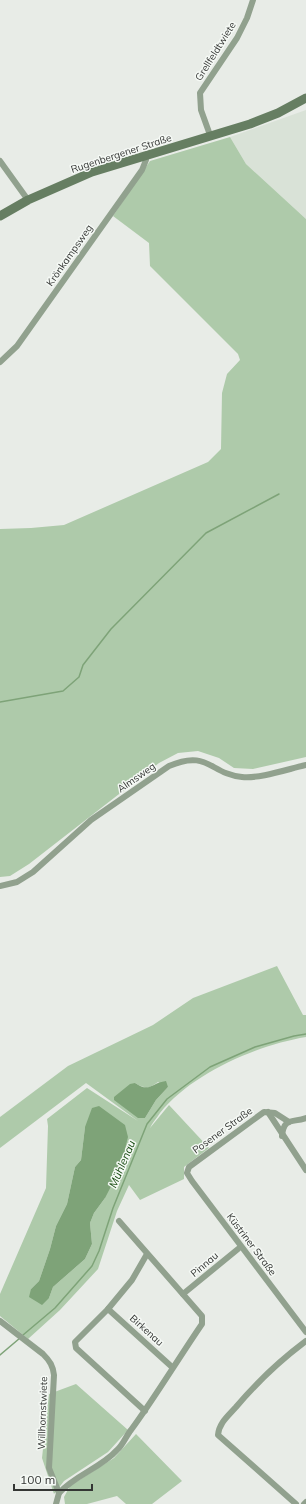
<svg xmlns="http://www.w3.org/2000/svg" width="306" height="1504" viewBox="0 0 306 1504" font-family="Mulish,sans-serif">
<rect width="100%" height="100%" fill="#e8ece7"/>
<path fill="#d9e2d7" d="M306,110V219L246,164L230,137Z"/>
<g fill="#aecaaa" fill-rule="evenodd">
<path d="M230,137L246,164L306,219V757L253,769L234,768L219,758L198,751L178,753L159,763L29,864L10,876L0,877V529L31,528L64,525L208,462L221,449L222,393L227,374L240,360L238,354L150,266L149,243L113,216L150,161Z"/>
<path d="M277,966L303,1015H306V1037C257,1045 191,1074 160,1113C157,1118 152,1123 150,1128L169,1105L209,1148L184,1167V1179L140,1200L129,1185L117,1211L98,1269L60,1310L28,1339L0,1316V1294L46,1188L48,1126L47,1119L87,1088L138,1121L86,1083L0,1148V1117L68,1066L153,1025L193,998ZM158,1082L168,1087L156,1100L145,1118L135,1083C145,1089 149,1089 158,1082ZM85,1127L105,1198L94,1213L90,1223L92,1244L85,1259L53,1287L49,1298L31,1289L39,1281L50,1249L56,1226L67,1204L75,1167L81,1160Z"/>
<path d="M76,1384L128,1430L108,1452L64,1481L54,1494L42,1458L49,1394Z"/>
<path d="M136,1434L182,1481L152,1504H126L117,1496L87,1504H65L64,1497L70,1486L114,1458Z"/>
</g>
<g fill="#7ea378">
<path d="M166,1081L168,1087L156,1100L145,1118H138L114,1100V1097L130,1084L135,1083C150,1093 151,1083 166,1081Z"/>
<path d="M99,1106L125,1125L128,1137L120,1169L105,1198L94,1213L90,1223L92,1244L85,1259L53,1287L49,1298L42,1305L29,1297L31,1289L39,1281L50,1249L56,1226L67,1204L75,1167L81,1160L85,1127L92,1108Z"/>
</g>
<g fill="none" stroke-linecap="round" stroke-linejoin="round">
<g stroke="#7ea378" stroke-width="1.5">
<path d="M0,702L63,691L79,677L83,665L111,629L206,533L279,494"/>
<path d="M23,1335L55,1308L92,1266L99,1251L113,1208L147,1124L167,1099L210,1067L255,1047L294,1036L306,1034"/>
<path d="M0,1355L20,1338"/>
</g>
<g stroke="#91a18e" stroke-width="6">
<path d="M210,135L201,110L200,93L237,38L247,18L253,0"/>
<path d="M0,161L28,200"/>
<path d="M0,362L17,346L142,170L146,160L145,156"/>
<path d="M0,886L17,882L33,872L91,820L169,766C208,749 210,774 242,777C259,779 288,769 306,765"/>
<path d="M268,1112L306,1170"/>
<path d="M289,1122L275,1113L264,1112L189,1167L187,1173L192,1181L306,1332"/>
<path d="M282,1136C284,1117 292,1123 306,1118"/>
<path d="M183,1294L238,1249"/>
<path d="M108,1309L172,1367"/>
<path d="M0,1321L43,1354C50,1361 53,1366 54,1375L49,1468L59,1493L56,1504"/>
<path d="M145,1411L76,1348L75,1342L108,1309L132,1280L147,1254"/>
<path d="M59,1493C75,1475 101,1468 117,1450C123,1445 126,1436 131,1430C156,1396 178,1359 202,1324V1316L119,1221"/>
<path d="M296,1504L218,1435C219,1423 228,1416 236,1407C258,1381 278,1362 306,1341"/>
<path d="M304,1504L306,1502"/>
</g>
<path stroke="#667e62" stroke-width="9" d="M0,216L28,200L92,172L250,124L278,113L306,98"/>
</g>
<g text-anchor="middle" stroke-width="3" stroke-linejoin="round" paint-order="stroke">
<g font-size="10" fill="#343634" stroke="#f5f9f5">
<text transform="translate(215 51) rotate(-58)" y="4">Grellfeldtwiete</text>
<text transform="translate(121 153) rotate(-18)" y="4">Rugenbergener Straße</text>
<text transform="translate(69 255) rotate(-55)" y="4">Krönkampsweg</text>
<text transform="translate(136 777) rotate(-35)" y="4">Almsweg</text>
<text transform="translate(222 1130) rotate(-36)" y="4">Posener Straße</text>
<text transform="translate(252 1244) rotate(53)" y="4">Küstriner Straße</text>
<text transform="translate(204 1264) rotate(-40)" y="4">Pinnau</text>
<text transform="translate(147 1330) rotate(42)" y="4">Birkenau</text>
<text transform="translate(42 1413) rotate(-88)" y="4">Willhornstwiete</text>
</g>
<g font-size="11" font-style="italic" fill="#184c11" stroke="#f5f9f5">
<text transform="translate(122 1164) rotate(-67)" y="4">Mühlenau</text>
</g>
</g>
<path d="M14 1484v6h78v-6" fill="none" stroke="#343634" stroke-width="2"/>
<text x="20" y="1484" font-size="12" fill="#343634" stroke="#f5f9f5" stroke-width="3" paint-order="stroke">100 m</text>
</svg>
